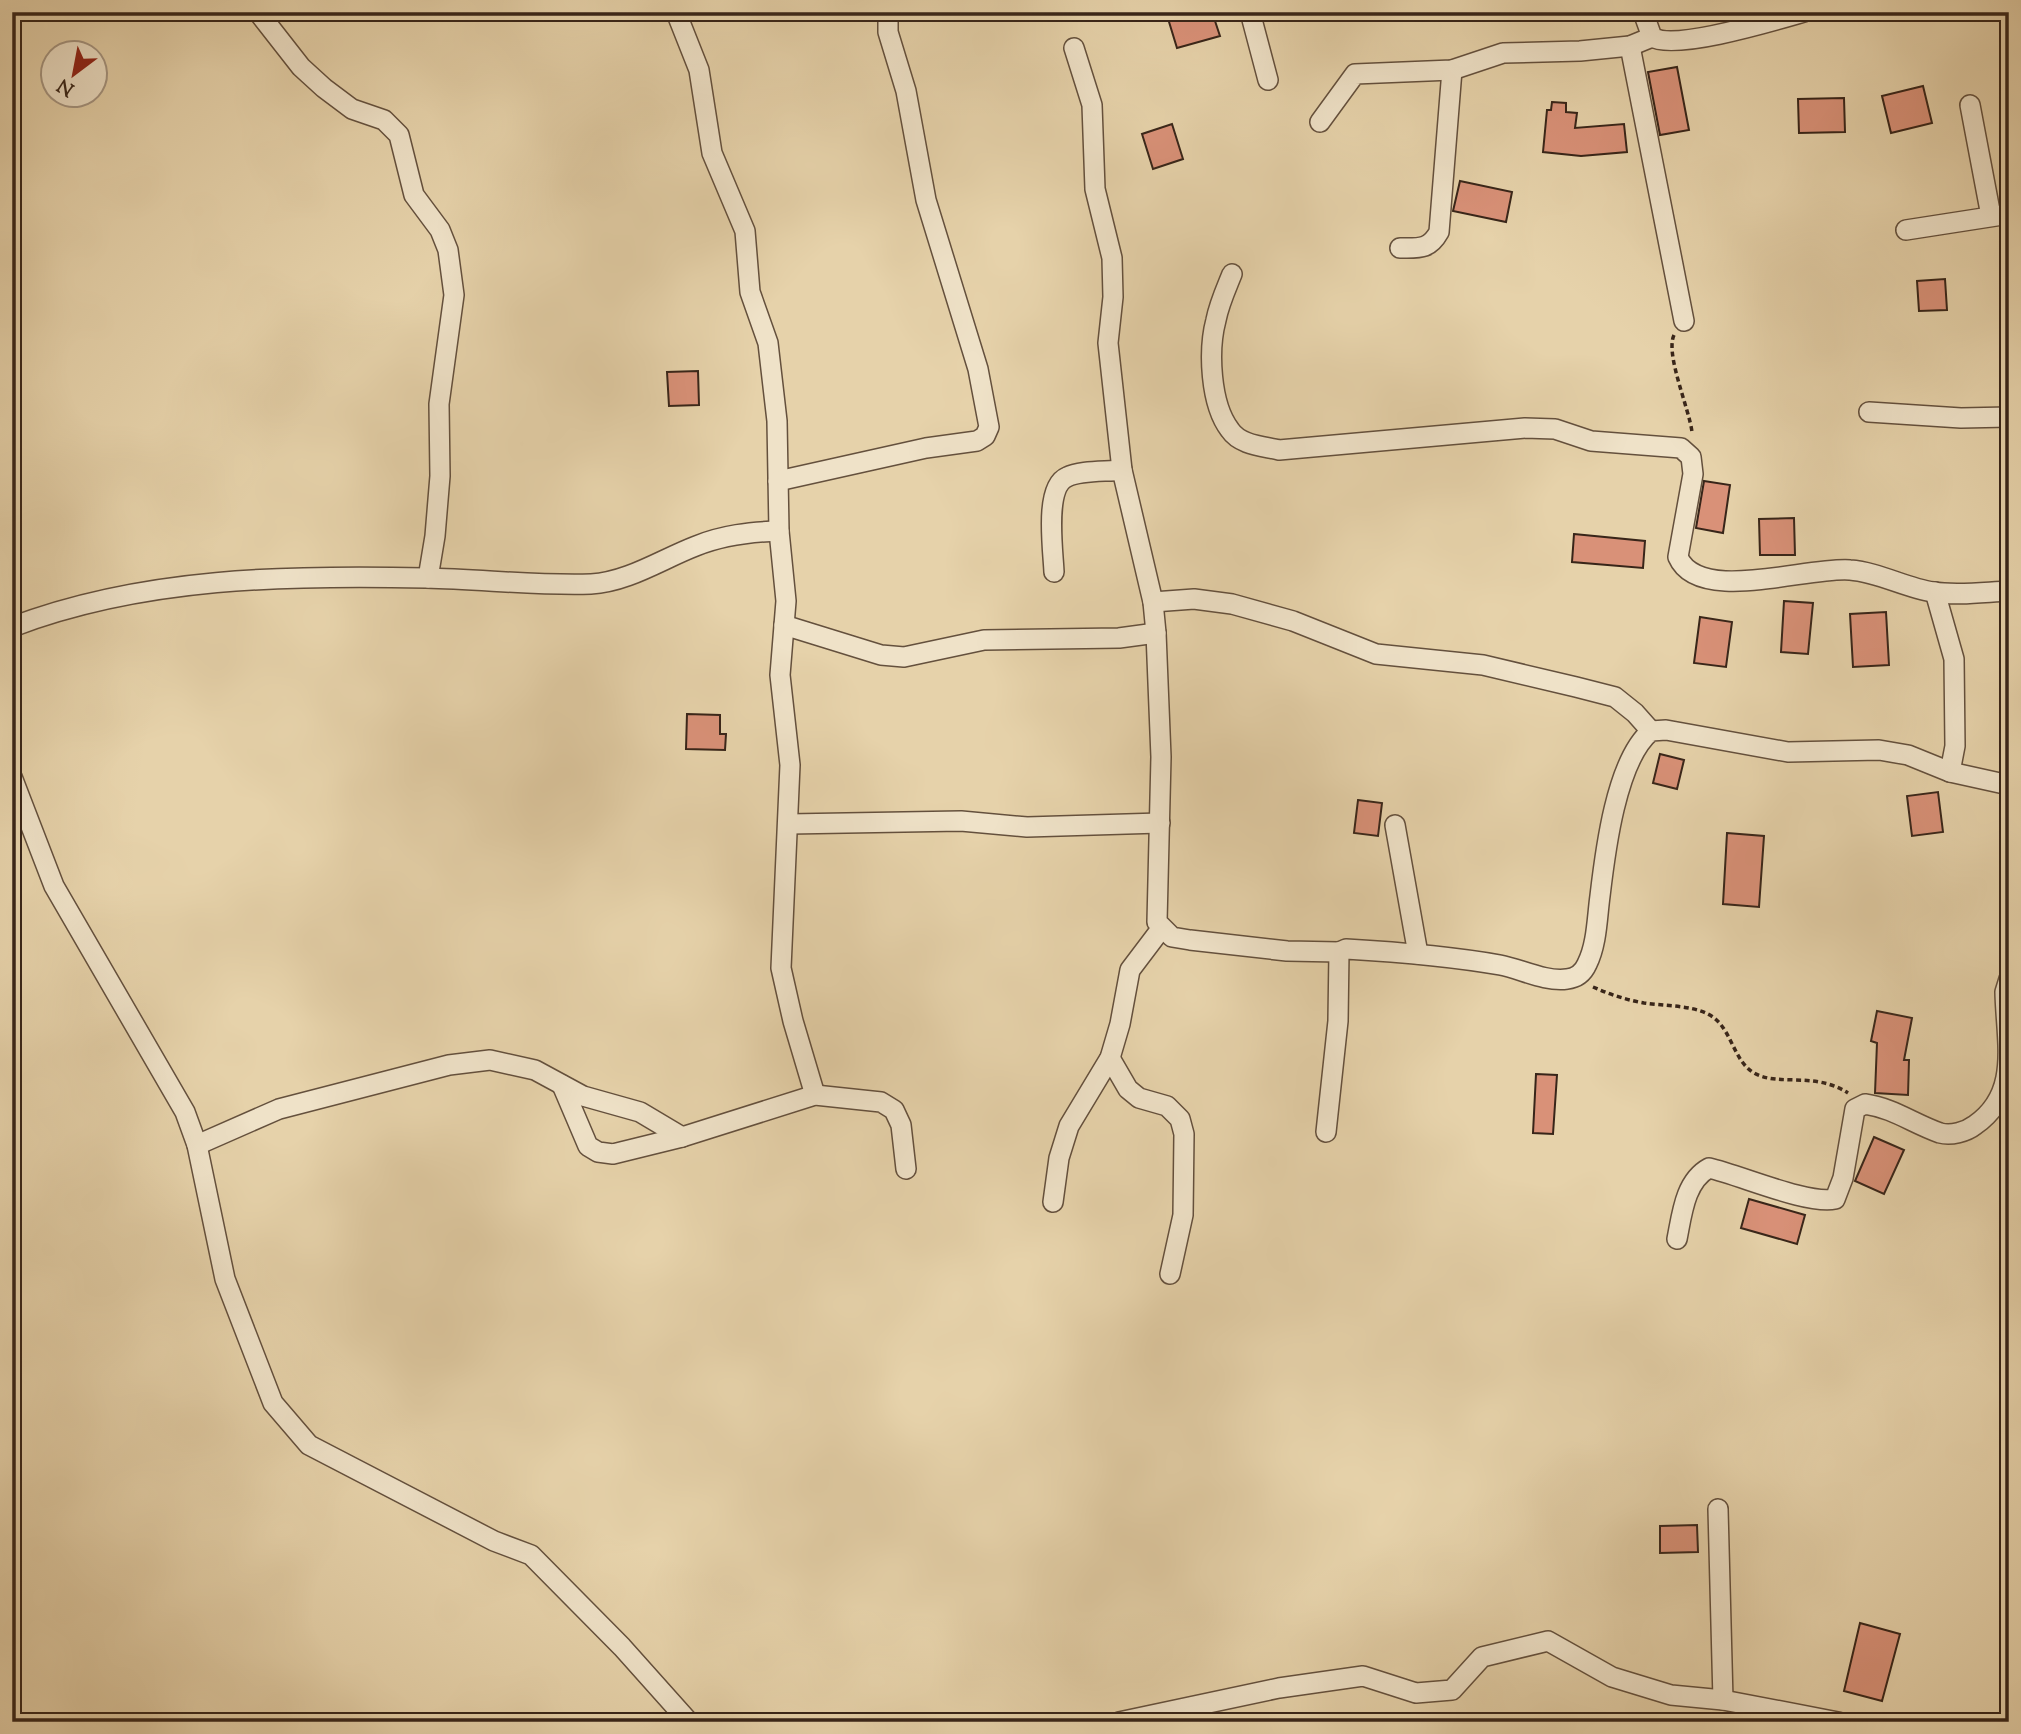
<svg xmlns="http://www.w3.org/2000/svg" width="2021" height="1734" viewBox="0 0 2021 1734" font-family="'Sorts Mill Goudy',serif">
<rect width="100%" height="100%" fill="#e6d2aa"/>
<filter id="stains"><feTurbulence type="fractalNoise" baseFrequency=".00286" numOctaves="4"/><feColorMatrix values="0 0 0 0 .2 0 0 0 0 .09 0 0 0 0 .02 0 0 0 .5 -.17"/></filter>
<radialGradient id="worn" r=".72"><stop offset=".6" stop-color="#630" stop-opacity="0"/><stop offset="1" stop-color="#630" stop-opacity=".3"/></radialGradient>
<g fill="#d99178" stroke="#382519" stroke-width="2">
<path d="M1166,12H1212L1220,36L1177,48Z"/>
<path d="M1677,67L1689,130L1660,135L1648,72Z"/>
<path d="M1923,86L1932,123L1891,133L1882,96Z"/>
<path d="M1844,98L1845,132L1799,133L1798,99Z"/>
<path d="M1552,102L1566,103V112L1577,113L1575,128L1624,124L1627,152L1581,156L1543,152L1547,110H1551Z"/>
<path d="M1172,124L1183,159L1153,169L1142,134Z"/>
<path d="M1460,181L1512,192L1506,222L1453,211Z"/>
<path d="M1945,279L1947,310L1919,311L1917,281Z"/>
<path d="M698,371L699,405L669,406L667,372Z"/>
<path d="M1704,481L1730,485L1723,533L1696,528Z"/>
<path d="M1794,518L1795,555H1760L1759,519Z"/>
<path d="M1574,534L1645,541L1643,568L1572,562Z"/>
<path d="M1784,601L1813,603L1808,654L1781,652Z"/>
<path d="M1886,612L1889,665L1853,667L1850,614Z"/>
<path d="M1700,617L1732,622L1726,667L1694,663Z"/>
<path d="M687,714L720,715V734H726L725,750L686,749Z"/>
<path d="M1660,754L1684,760L1677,789L1653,783Z"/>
<path d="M1938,792L1943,832L1912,836L1907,796Z"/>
<path d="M1358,800L1382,803L1378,836L1354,833Z"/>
<path d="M1727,833L1764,836L1759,907L1723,904Z"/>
<path d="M1877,1011L1912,1018L1904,1060H1909L1908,1095L1875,1093L1877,1043L1871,1041Z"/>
<path d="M1536,1074L1557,1075L1553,1134L1533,1133Z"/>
<path d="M1874,1137L1904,1150L1884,1194L1855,1181Z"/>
<path d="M1749,1199L1805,1215L1797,1244L1741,1228Z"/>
<path d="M1697,1525L1698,1552L1660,1553V1526Z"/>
<path d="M1860,1623L1900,1634L1882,1701L1844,1691Z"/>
</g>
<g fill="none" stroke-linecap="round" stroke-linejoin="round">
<g stroke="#64503d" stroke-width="22">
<g id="minor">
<path d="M258,12L301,67L324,88L352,109L384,120L399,135L414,195L440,230L448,250L454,295L439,404L440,476L435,536L428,578"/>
<path d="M676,12L699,70L712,153L745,231L750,292L768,343L777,421L779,531L786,601L780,675L790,765L781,968L793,1021L815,1095"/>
<path d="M1250,12L1268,80"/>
<path d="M1643,12L1652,37C1674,51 1776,20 1804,12"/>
<path d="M1630,46L1684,321"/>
<path d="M1074,48L1092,105L1095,189L1112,258L1113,297L1108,343L1122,470L1153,602L1156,633L1161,757L1157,922L1172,937L1190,940L1287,951L1339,952"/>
<path d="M1970,105L1991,216"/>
<path d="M1320,122L1355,74L1452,70L1503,53L1580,51L1630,46L1652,37"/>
<path d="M1906,230L2009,214"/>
<path d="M1400,248C1419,248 1429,250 1439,232L1452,70"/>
<path d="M1232,274C1226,289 1219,304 1216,320C1208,350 1210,404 1230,430C1240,445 1262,446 1279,450L1525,428L1555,429L1591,441L1681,448L1691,457L1693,474L1678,557C1699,605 1809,566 1850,570C1878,572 1906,588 1933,592C1957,596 1985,592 2009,591"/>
<path d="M1869,412L1961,418L2009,417"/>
<path d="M778,481L926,448L977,441L985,436L989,427L978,369L926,200L906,91L888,32V12"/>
<path d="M1054,572C1053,549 1044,487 1067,477C1081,470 1106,472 1122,470"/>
<path d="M1935,592L1954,659L1955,746L1950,772"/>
<path d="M1153,602L1194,599L1232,604L1293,621L1376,654L1483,665L1576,687L1615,697L1635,713L1651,731"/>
<path d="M784,625L881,655L904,657L984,640L1119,638L1156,633"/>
<path d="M12,627C143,577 288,575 426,578C482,579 536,586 591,584C628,582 662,559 696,546C723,535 750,532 779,531"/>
<path d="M12,777L54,886L185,1112L197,1145L225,1279L273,1403L309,1445L494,1541L531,1555L622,1647L689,1722"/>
<path d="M789,824L961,821L1027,827L1160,823"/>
<path d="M1395,825L1418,954"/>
<path d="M1110,1058L1128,1089L1139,1098L1167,1106L1180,1119L1184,1134L1183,1215L1170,1274"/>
<path d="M562,1085L588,1146L598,1152L613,1154L682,1137L815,1095L881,1102L894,1110L901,1125L906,1169"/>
<path d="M1326,1132L1338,1021L1339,952L1346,949C1397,952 1449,956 1500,965C1521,969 1545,982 1567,979C1577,978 1583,973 1587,964C1597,944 1597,918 1600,896C1605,853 1616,760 1651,731L1666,730L1788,752L1879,750L1908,755L1950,772L2009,785"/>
<path d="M197,1145L279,1109L449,1065L490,1060L535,1070L583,1096L640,1112L682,1137"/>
<path d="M1053,1202L1059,1158L1069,1126L1110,1058L1120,1024L1130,970L1161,929"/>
<path d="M1677,1239C1682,1214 1685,1181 1709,1168C1740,1175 1808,1205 1835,1199L1843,1178L1855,1109L1865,1104C1893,1108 1914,1124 1940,1133C1951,1136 1966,1132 1975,1125C2021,1093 2006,1042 2005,992L2009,979"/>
<path d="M1718,1509L1723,1700"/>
<path d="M1119,1722L1279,1688L1363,1676L1416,1693L1452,1690L1482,1657L1548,1641L1612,1677L1671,1695L1723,1700L1838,1722"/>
</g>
</g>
<g stroke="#382519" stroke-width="3.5" stroke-dasharray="5 3.5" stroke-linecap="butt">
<path d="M1674,335C1665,354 1689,408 1692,432"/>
<path d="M1593,987C1609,994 1626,1000 1644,1003C1664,1006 1690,1005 1708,1014C1732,1026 1732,1060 1754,1073C1778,1087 1814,1071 1848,1093"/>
</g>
<use href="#minor" stroke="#efe2c8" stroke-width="19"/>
</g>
<rect width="2021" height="1734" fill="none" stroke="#e6d2aa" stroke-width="42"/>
<rect x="14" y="14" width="1993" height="1706" fill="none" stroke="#382519" stroke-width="3.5"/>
<rect x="21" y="21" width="1979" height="1692" fill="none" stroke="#382519" stroke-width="2"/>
<g transform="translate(74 74) rotate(212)"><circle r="33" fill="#efe2c8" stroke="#a69682" stroke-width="2"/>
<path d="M0-5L12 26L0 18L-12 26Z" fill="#8f2418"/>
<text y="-10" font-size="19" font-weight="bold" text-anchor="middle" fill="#382519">N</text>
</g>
<rect width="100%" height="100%" filter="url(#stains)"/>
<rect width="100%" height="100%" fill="url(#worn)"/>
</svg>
